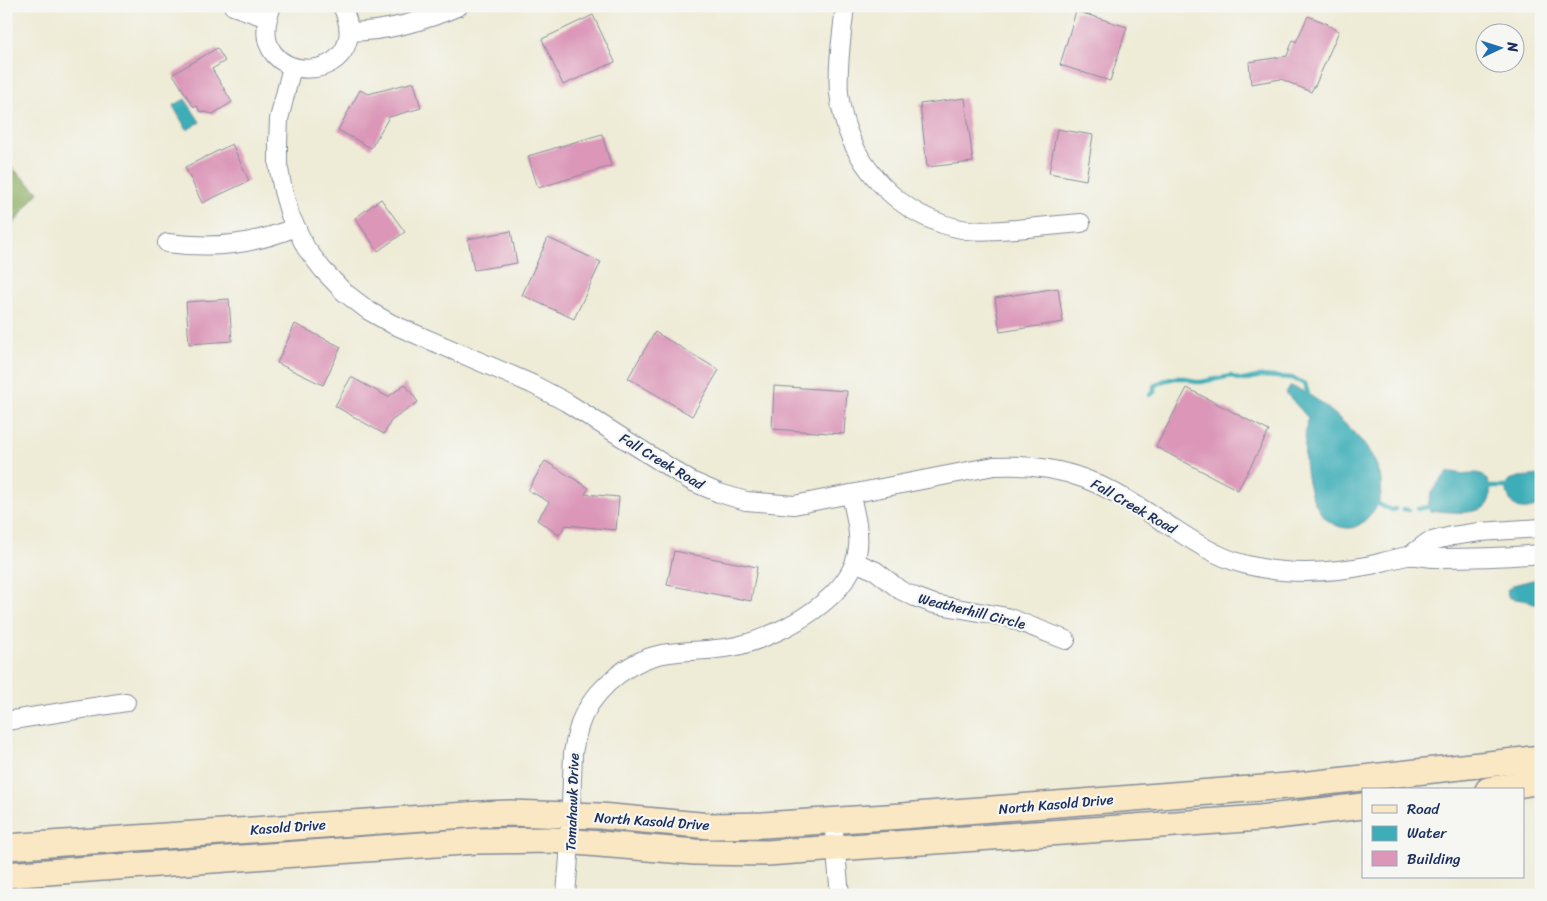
<svg xmlns="http://www.w3.org/2000/svg" width="1547" height="901" viewBox="0 0 1547 901" font-family="Sriracha,sans-serif">
<rect width="100%" height="100%" fill="#f6f6f2"/>
<filter id="ink" filterUnits="userSpaceOnUse"><feTurbulence type="fractalNoise" baseFrequency=".02" numOctaves="2"/><feDisplacementMap in="SourceGraphic" scale="10" xChannelSelector="R" yChannelSelector="G"/><feConvolveMatrix kernelMatrix="1 2 1 2 8 2 1 2 1" color-interpolation-filters="sRGB"/></filter>
<filter id="wash" filterUnits="userSpaceOnUse"><feTurbulence type="fractalNoise" baseFrequency=".0096" numOctaves="4" result="noise"/><feDisplacementMap in="SourceGraphic" scale="20" xChannelSelector="R" yChannelSelector="G"/><feGaussianBlur stdDeviation="1.12" result="paint"/><feColorMatrix in="noise" values="0 0 0 0 0 0 0 0 0 0 0 0 0 0 0 0 0 1.4 0 .05"/><feComposite in="paint" operator="in"/></filter>
<g filter="url(#wash)">
<rect width="100%" height="100%" fill="#eeebd6"/>
<path fill="#88aa5f" stroke="#526c5e" d="M6,162L38,192L12,226L7,264Z"/>
<g fill="#3daeb8" stroke="#2c6e8b">
<path d="M185,99L200,122L187,130L173,106Z"/>
<path d="M1291,386C1316,395 1339,417 1357,436C1377,458 1394,491 1369,516C1364,522 1356,529 1347,528C1304,525 1300,449 1308,418L1286,393Z"/>
<path d="M1449,472C1454,472 1459,473 1464,474C1469,475 1472,473 1476,473C1488,473 1491,488 1490,497C1489,502 1486,507 1481,509C1465,515 1447,511 1430,511C1424,498 1439,480 1449,472Z"/>
<path d="M1541,475V505C1518,514 1512,509 1505,487L1509,480L1519,477Z"/>
<path d="M1541,578V607C1531,599 1519,601 1508,597L1507,590L1513,585Z"/>
</g>
<g fill="none" stroke-linecap="round" stroke-linejoin="round">
<g stroke="#3daeb8" stroke-width="4.5">
<path d="M1150,395L1154,392V386L1163,381L1175,378H1186L1195,382H1201L1231,376L1238,379L1244,380L1261,376L1292,378L1305,384L1308,394"/>
<path d="M1490,487H1505"/>
<path d="M1378,504L1392,510L1395,509"/>
<path d="M1403,509L1409,510"/>
<path d="M1418,509L1428,507"/>
</g>
</g>
<g id="blocks">
<g fill="#db96b8">
<path d="M1076,11L1127,27L1110,81L1060,65Z"/>
<path d="M593,15L615,62L563,85L542,39Z"/>
<path d="M1308,16L1328,24L1327,25L1339,31L1315,86H1314L1311,92L1281,79L1251,84L1249,62L1287,56L1293,40L1296,42Z"/>
<path d="M217,48L225,61L212,69L232,102L213,114L199,111L198,107L193,106L173,74Z"/>
<path d="M414,82L421,108L389,117L371,148L338,130L360,90L368,94Z"/>
<path d="M965,98L973,162L927,167L920,104Z"/>
<path d="M1057,129L1093,135L1086,180L1049,173Z"/>
<path d="M602,134L611,166L538,188L528,156Z"/>
<path d="M232,144L249,181L202,203L185,167Z"/>
<path d="M381,199L405,232L378,251L355,218Z"/>
<path d="M511,231L517,263L474,270L468,239Z"/>
<path d="M548,238L601,262L574,319L522,295Z"/>
<path d="M1058,288L1063,322L1000,332L995,298Z"/>
<path d="M229,299L232,341L189,344L186,302Z"/>
<path d="M295,324L341,347L323,385L277,363Z"/>
<path d="M655,332L719,370L692,416L628,378Z"/>
<path d="M351,377L388,397L405,384L418,402L391,421L384,434L335,406Z"/>
<path d="M774,386L847,391L844,434L772,429Z"/>
<path d="M1187,388L1269,431L1238,490L1156,447Z"/>
<path d="M545,461L589,488L585,494L619,497L616,530L566,525L559,535L537,520L549,502L528,490Z"/>
<path d="M674,551L757,567L751,601L667,585Z"/>
</g>
</g>
</g>
<g filter="url(#ink)">
<use href="#blocks" fill-opacity="0" stroke="#848d9a" stroke-width="1"/>
<g fill="none" stroke-linecap="round" stroke-linejoin="round">
<g stroke="#848d9a" stroke-width="20">
<g id="minor">
<path d="M233,6L267,18"/>
<path d="M272,6C237,91 380,88 342,6"/>
<path d="M845,6C842,35 837,65 839,93C846,162 899,219 967,230C983,232 1000,230 1016,229C1038,227 1059,225 1081,223"/>
<path d="M349,32C388,31 423,22 459,6"/>
<path d="M292,67L279,119L278,143V164L283,191L290,215L306,248L323,270L344,292L369,311L392,324L532,384L566,402L691,481L719,493L746,501L794,505L994,466C1073,462 1109,488 1173,528C1196,543 1219,558 1247,565C1287,575 1331,573 1371,565C1383,562 1396,558 1408,556C1417,555 1426,558 1435,558C1470,558 1506,557 1541,554"/>
<path d="M167,243C214,249 252,245 296,227"/>
<path d="M1409,556L1428,542L1452,536L1480,532L1541,528"/>
<path d="M855,562L876,571L900,590L915,597L934,604L1007,617L1066,640"/>
<path d="M6,721L126,702"/>
<path d="M833,821L840,895"/>
<path d="M566,895L569,857L573,753C575,741 578,728 583,716C599,685 633,657 669,653C693,650 717,651 741,645C783,634 854,596 858,547C860,530 854,511 851,495"/>
</g>
</g>
<g stroke="#848d9a" stroke-width="28">
<g id="secondary">
<path d="M1488,790L1541,781"/>
<path d="M6,847L481,814L510,813L600,816L711,826L763,825L902,816L1300,785L1541,758"/>
<path d="M6,875L477,841L552,840L695,852L767,853L1260,818L1363,806"/>
</g>
</g>
<use href="#minor" stroke="#fff" stroke-width="18"/>
<use href="#secondary" stroke="#fae7c3" stroke-width="25"/>
</g>
</g>
<g text-anchor="middle" stroke-width="4.5" stroke-linejoin="round" paint-order="stroke">
<g font-size="14" fill="#1b2f5e" stroke="#f6f6f2">
<text transform="translate(662 461) rotate(31)" y="5">Fall Creek Road</text>
<text transform="translate(1134 506) rotate(30)" y="5">Fall Creek Road</text>
<text transform="translate(972 611) rotate(14)" y="5">Weatherhill Circle</text>
<text transform="translate(572 802) rotate(-88)" y="5">Tomahawk Drive</text>
<text transform="translate(1056 804) rotate(-5)" y="5">North Kasold Drive</text>
<text transform="translate(652 821) rotate(4)" y="5">North Kasold Drive</text>
<text transform="translate(288 827) rotate(-4)" y="5">Kasold Drive</text>
</g>
</g>
<rect width="1547" height="901" fill="none" stroke="#f6f6f2" stroke-width="25"/>
<rect x="1362" y="788" width="162" height="90" fill="#f6f6f2" stroke="#9ea6b7"/>
<rect x="1372" y="805" width="25" height="8" fill="#fae7c3" stroke="#9ea6b7"/>
<text x="1407" y="814" font-size="15" fill="#1b2f5e">Road</text>
<rect x="1372" y="826" width="25" height="15" fill="#3daeb8" stroke="#9ea6b7"/>
<text x="1407" y="838" font-size="15" fill="#1b2f5e">Water</text>
<rect x="1372" y="851" width="25" height="15" fill="#db96b8" stroke="#9ea6b7"/>
<text x="1407" y="864" font-size="15" fill="#1b2f5e">Building</text>
<g transform="translate(1500 48) rotate(86)"><circle r="24" fill="#f6f6f2" stroke="#9ea6b7"/>
<path d="M0-4L9 19L0 12L-9 19Z" fill="#1f6fb2"/>
<text y="-8" font-size="14" font-weight="bold" text-anchor="middle" fill="#1b2f5e">N</text>
</g>
</svg>
